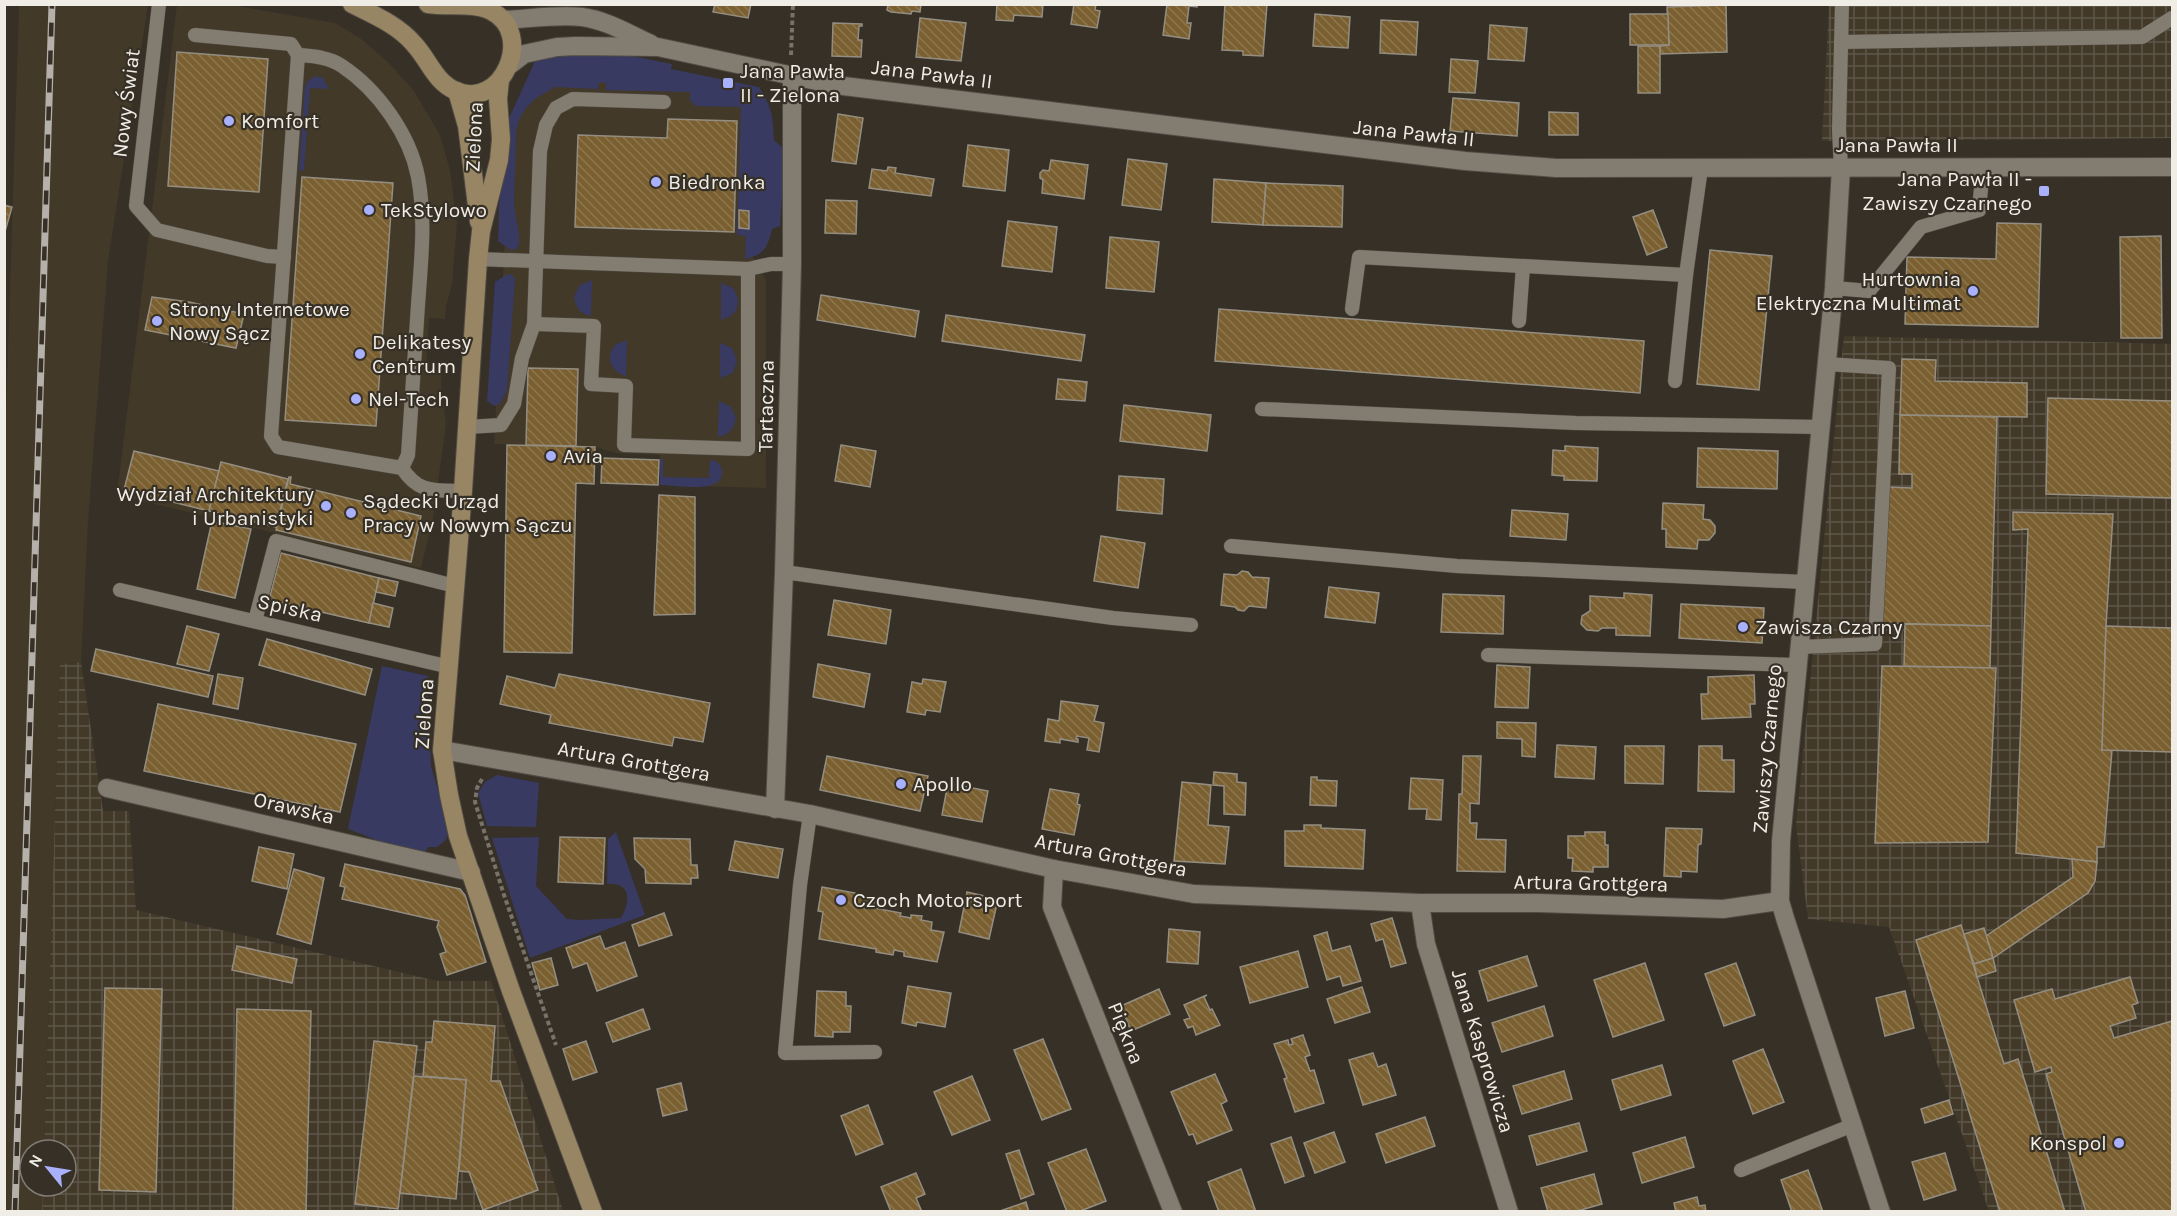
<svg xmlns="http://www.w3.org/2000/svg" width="2177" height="1216" viewBox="0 0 2177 1216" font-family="Karla,sans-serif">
<defs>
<pattern id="industrial-grid" width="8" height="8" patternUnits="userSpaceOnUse" patternTransform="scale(1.5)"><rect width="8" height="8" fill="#423929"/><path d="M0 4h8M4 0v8" fill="none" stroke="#5e5648"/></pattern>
<pattern id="building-back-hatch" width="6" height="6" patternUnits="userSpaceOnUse" patternTransform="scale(1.5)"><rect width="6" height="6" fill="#7a5f30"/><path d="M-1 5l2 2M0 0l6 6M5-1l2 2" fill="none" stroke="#8d764e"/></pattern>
</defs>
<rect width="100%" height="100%" fill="#363026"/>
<g fill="#423929">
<path d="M19,5H148L108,261L88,522L81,662L60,664L44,1150H30V1186H43L42,1211L5,1212L4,478Z"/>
<path d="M177,5H231L335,23L360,38L388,62L414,91L440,135L450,170L457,223L452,285L446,306L445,319L429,318L426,369L442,371L441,385L446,424L433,519L421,568L117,495Z"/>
<path d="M565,75L693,79L756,110L752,255L766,280V488L660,485V455L616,453L595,447L494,444L511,127L525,97Z"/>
</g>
<g fill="url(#industrial-grid)">
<path d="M1829,5H2172V138L1822,141Z"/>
<path d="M1844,336L2172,344V1211H1989L1889,927L1808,919L1796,825Z"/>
<path d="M81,662L103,811H129L136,910L437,981H491L563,1211L42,1212L43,1186H66V1150H44L60,664Z"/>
</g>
<g fill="#383a62">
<path d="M545,39L672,64L671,69L759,87C772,107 773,117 774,140L785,150L780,226L772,229C768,247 764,255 745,259L746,236L737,235L741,107L695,106L690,100V92L606,90V83H598V89L555,87L535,99L525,109L519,120L516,131L514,205L519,235V245L516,249L511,250L498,241L499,207L505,127Z"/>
<path d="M315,76L323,78L329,89L310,88L304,171L299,170L305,87L308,81Z"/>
<path d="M511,274L515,279L507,390L500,404L494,406L487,401L495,282L506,275Z"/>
<path d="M592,280L591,316C580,314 576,308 574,297L580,285Z"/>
<path d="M721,283L733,288C743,303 737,316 721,320Z"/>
<path d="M627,340L626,376C611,372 605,358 615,345Z"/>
<path d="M720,343L732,348L737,360L733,373L720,378Z"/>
<path d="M719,401L731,407L736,418C734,429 729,435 718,437Z"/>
<path d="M660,458L663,460V477L709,478L710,460L717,462L721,467C730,496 677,485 660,485Z"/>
<path d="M382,666L428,676L431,766L449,829L446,840L437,847H428L425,853L387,844L348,829Z"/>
<path d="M497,775L539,783L536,827L487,826L478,793L485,782Z"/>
<path d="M616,832L645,915L530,958L492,838L539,837L536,886L567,919L581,920L621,918C631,901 631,882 607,884L608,839Z"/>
</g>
<g fill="url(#building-back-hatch)" stroke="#948e82" stroke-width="1.5">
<path d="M715,4H751L748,18L713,12Z"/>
<path d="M888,4H921L920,12L912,11L911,14L891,12L887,10Z"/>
<path d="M997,4H1043L1042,17L1014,15L1013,21L996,20Z"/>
<path d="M1074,4H1096L1095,10L1100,11L1097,28L1071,24Z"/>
<path d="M1167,4H1197V7L1189,6L1187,23H1191L1189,39L1163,35Z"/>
<path d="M1225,4H1267L1263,56L1243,55V51L1222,50Z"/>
<path d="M1726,5L1727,52L1660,54V46L1669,45L1667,7Z"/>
<path d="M1315,14L1350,17L1348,48L1313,46Z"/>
<path d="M1630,14H1668L1669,45H1630Z"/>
<path d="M920,18L966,23L961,61L916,57Z"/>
<path d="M1381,20L1418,22L1416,55L1380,53Z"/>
<path d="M833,23L862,24V26H859L858,40H862L861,57L832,56Z"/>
<path d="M1490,25L1527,28L1524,61L1488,59Z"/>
<rect x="1638" y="46" width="22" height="47"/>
<path d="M177,52L268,59L259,192L168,186Z"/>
<path d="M1451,59L1478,61L1475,93L1449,92Z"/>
<path d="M1453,98L1519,103L1517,136L1450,131Z"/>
<path d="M1549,112L1578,113V135H1549Z"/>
<path d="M838,114L863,118L856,164L832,161Z"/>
<path d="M668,119L737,121L734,232L575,227L578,135L667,138Z"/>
<path d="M968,145L1009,150L1005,191L963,186Z"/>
<path d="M1128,159L1167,164L1161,210L1122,205Z"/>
<path d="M1051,160L1088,165L1084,199L1042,193L1043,180L1040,178V173L1043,170L1049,171Z"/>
<path d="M888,167L896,168L895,173L934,179L931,196L869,188L872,169L887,171Z"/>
<path d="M302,177L393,183L376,426L285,420Z"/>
<path d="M1214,179L1266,183L1263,225L1212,222Z"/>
<path d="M1266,183L1343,186L1342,227L1263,225Z"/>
<path d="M826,200L857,201L856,234L825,233Z"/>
<path d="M4,205L12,207L4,235Z"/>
<path d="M739,210L749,211V229L739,228Z"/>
<path d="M1653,210L1667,247L1647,255L1633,217Z"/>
<path d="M1008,221L1057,227L1052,272L1002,266Z"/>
<path d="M1997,223L2041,224L2038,327L1905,324L1907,257L1996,259Z"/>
<path d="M2161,236L2162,338H2121L2120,237Z"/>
<path d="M1110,237L1159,242L1154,292L1106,288Z"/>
<path d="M1710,250L1772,256L1759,390L1697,384Z"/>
<path d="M821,295L919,311L915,337L817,320Z"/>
<path d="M152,297L189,302L244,314L236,348L145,330Z"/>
<path d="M1219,309L1644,341L1640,393L1215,361Z"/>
<path d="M946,315L1085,335L1081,361L942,341Z"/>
<path d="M1902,359L1936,360L1935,381L2027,383V417L1900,415Z"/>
<path d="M528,368L578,369L576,446L526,445Z"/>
<path d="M1058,379L1087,382L1085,401L1056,399Z"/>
<path d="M2048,398L2172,401V498L2046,494Z"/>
<path d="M1124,405L1211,415L1207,451L1120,441Z"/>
<path d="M1900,415L1997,417L1991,626L1881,623L1885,487L1912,488V474H1899Z"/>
<path d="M507,445L595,447L594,484L576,483L572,653L504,652Z"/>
<path d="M841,445L876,451L870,487L835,481Z"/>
<path d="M1565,446L1598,448L1597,481L1564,480V476L1552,475L1553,450L1565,451Z"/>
<path d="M1698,448L1778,451L1777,489L1697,487Z"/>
<path d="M134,451L219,471L209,511L124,490Z"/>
<path d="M602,458L659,460L658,485L601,483Z"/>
<path d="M221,462L288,479L276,527L209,511Z"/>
<path d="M1119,476L1164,479L1162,514L1117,510Z"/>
<path d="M289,477H291L290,484L421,516L411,562L276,530Z"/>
<path d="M659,495L695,497V614L654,615Z"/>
<path d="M1663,503L1704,505L1703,519L1710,520L1715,526V533L1709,540H1698L1697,549L1666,547V529H1662Z"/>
<path d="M1512,510L1568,514L1566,540L1510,536Z"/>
<path d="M2013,512L2113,514L2106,626L2102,750H2112L2104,847H2097V862L2016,853L2028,529L2013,530Z"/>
<path d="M212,521L251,529L235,598L197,589Z"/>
<path d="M1101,536L1145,543L1138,588L1094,581Z"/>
<path d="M281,553L379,578L369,623L269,600Z"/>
<path d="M1242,571L1248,572L1252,577L1269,578L1266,608L1249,606L1244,611L1238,610L1235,607L1221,605L1224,574L1237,575Z"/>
<path d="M379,578L398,582L395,596L376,592Z"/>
<path d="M1329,587L1379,593L1375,623L1325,617Z"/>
<path d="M1624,593L1652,595L1650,636L1616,635V628H1602L1598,631L1587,630L1581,624L1582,616L1590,611V596L1624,598Z"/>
<path d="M1443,594L1504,596L1503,634L1441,632Z"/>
<path d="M834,600L891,610L886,644L828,635Z"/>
<path d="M373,603L393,608L389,627L369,623Z"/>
<path d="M1681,604L1764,608L1762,643L1679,638Z"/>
<path d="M1905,624L1991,626L1990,668L1904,666Z"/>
<path d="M187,626L219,634L209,671L177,664Z"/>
<path d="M2106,626L2172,628V752L2102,750Z"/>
<path d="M267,639L372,669L365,695L259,665Z"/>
<path d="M96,649L213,676L208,697L91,671Z"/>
<path d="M818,664L870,674L864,707L813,697Z"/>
<path d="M1497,665L1530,667L1528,708L1495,707Z"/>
<path d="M1882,666L1996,668L1988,842L1875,843Z"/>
<path d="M218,674L243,678L238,709L213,704Z"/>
<path d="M559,674L710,703L703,742L674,737L672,746L549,723L551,715L500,704L507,676L555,688Z"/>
<path d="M1754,675L1755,704H1750L1751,717L1702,719L1701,694H1708V677Z"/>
<path d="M923,679L946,682L940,712L926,710L925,715L907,712L912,682L922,684Z"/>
<path d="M1061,701L1098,706L1094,721L1104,723L1099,752L1087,750L1089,738L1077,736L1076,739H1078V742L1060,739V743L1045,741L1048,719L1059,721Z"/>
<path d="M158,704L356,744L340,812L144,771Z"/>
<path d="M1497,722L1536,723L1535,757L1522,756V739L1497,738Z"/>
<path d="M1557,745L1596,747L1594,779L1555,777Z"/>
<path d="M1625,746H1664L1663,784L1625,783Z"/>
<path d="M1699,746H1722V760H1734V792L1698,791Z"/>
<path d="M827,756L928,776L920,811L820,790Z"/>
<path d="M1463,756H1481L1479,804L1470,803V823H1477L1476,839L1506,840L1505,872L1457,871L1459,794H1462Z"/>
<path d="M1214,772L1237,774V782L1246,783L1245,815L1224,814V786L1213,785Z"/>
<path d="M1311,777H1317V780L1337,781L1336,806L1310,805Z"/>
<path d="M1411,778L1443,780L1441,820L1426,819L1427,809H1409Z"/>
<path d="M1182,782L1211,785L1208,825L1229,827L1225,864L1174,861Z"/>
<path d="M948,783L988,791L982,822L942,815Z"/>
<path d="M1050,789L1079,794L1077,804L1080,805L1074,835L1042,829Z"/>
<path d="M1304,825H1321V828L1365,830L1363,869L1285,866V831H1304Z"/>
<path d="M1666,828L1702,829L1701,844L1698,845L1697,872L1681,871V877L1664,876Z"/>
<path d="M1585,832H1605V845H1608V867H1593V872L1572,871L1573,858H1568V836H1585Z"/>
<path d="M560,837L605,838L603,884L558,882Z"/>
<path d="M634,838L690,839L691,865H697L698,878H691V884L646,883L645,869L635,859Z"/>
<path d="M735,841L783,849L778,878L729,870Z"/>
<path d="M259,847L294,854L287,889L252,881Z"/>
<path d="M2072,859L2097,862L2095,881L2088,893L1993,958L1986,936L2073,877Z"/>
<path d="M345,864L460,889L465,895L486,962L447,975L440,954L446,952L437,927L439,921L342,899L345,887L340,886Z"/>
<path d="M294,869L324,878L311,944L277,934Z"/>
<path d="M822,887L855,893L854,895L875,899L874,908L901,913L900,916L911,918V915L922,916L921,920L932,922L931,930L944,932L937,962L904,956V952L894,950L893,955L876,952V949L819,939L823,912L818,911Z"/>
<path d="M967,892L998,899L989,939L959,932Z"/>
<path d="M664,913L672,935L639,946L632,925Z"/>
<path d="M1392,918L1406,963L1391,967L1383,939L1376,941L1371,924Z"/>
<path d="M1961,925L2004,1064L2018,1059L2065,1212H2000L1916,940Z"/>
<path d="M1984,928L1993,958L1974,964L1964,934Z"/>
<path d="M1169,929L1200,932L1198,964L1167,962Z"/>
<path d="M1327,932L1332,951L1350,946L1361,981L1343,986L1340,976L1327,980L1314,936Z"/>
<path d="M600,936L605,949L625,942L637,976L597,991L587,963L573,968L566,948Z"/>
<path d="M237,946L297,959L292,983L232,970Z"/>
<path d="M1298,951L1308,987L1250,1003L1240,967Z"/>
<path d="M1527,956L1537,986L1488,1001L1479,971Z"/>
<path d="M551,958L558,985L540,990L532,963Z"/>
<path d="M1993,958L1996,971L1977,977L1974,964Z"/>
<path d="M1645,963L1664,1020L1613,1037L1594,980Z"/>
<path d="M1736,963L1755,1015L1724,1026L1705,974Z"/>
<path d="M2130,977L2138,1003L2132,1005L2136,1018L2110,1026L2114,1038L2172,1021V1212H2086L2046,1074L2052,1072L2051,1067L2035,1072L2014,1000L2052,989L2055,999Z"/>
<path d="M908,986L951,993L945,1027L917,1022L916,1026L902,1023Z"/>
<path d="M1362,987L1370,1012L1335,1023L1327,999Z"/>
<path d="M105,988L162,989L156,1192L99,1190Z"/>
<path d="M1159,989L1170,1014L1131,1031L1121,1006Z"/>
<path d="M817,991L846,992V1006H851L850,1032H833V1037L815,1036Z"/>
<path d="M1905,991L1914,1028L1885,1036L1876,998Z"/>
<path d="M1207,995L1204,997L1210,1010L1212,1009L1220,1025L1196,1035L1193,1026L1188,1028L1184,1020L1190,1018L1184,1005Z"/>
<path d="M1544,1006L1553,1036L1502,1052L1492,1023Z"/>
<path d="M237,1009L311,1011L306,1212H233Z"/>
<path d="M643,1009L650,1029L613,1042L606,1023Z"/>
<path d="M434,1021L495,1026L491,1081H500L538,1190L483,1210L469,1172L459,1171L466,1080L423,1076L426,1042H432Z"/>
<path d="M1303,1035L1310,1055L1305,1057L1310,1071L1314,1070L1324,1103L1295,1112L1284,1079L1287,1078L1274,1044L1288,1040L1289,1045L1293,1044L1291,1039Z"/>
<path d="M1043,1039L1071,1109L1042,1120L1014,1050Z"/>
<path d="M374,1041L417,1046L398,1209L355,1204Z"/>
<path d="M586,1041L597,1072L573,1080L563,1049Z"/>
<path d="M1763,1049L1784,1102L1753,1114L1733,1061Z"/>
<path d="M1373,1053L1378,1067L1386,1064L1396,1095L1363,1105L1349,1060Z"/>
<path d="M1662,1065L1671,1095L1621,1110L1612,1080Z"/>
<path d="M1564,1071L1572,1099L1522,1114L1513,1086Z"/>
<path d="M1215,1074L1227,1101L1221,1104L1232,1130L1197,1144L1193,1134L1189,1135L1171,1092Z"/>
<path d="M414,1076L466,1080L456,1199L400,1193Z"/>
<path d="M972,1076L990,1120L952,1135L934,1092Z"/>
<path d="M681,1083L687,1110L663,1116L657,1089Z"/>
<path d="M1949,1100L1953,1114L1925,1123L1921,1109Z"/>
<path d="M868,1105L883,1144L856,1155L841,1116Z"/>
<path d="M1425,1117L1435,1146L1386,1163L1376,1134Z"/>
<path d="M1579,1123L1587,1151L1537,1165L1529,1136Z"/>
<path d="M1334,1132L1345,1162L1315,1173L1304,1143Z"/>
<path d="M1291,1137L1304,1176L1285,1183L1271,1144Z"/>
<path d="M1685,1137L1694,1167L1642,1183L1633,1153Z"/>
<path d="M1086,1149L1106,1201L1078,1212H1067L1048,1163Z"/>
<path d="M1019,1150L1034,1194L1021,1199L1006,1154Z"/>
<path d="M1945,1153L1956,1190L1924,1200L1912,1162Z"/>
<path d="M1241,1169L1256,1212H1219L1208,1182Z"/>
<path d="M1808,1170L1823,1212H1792L1781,1180Z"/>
<path d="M916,1173L925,1194L916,1198L922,1212H891L881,1187Z"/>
<path d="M1594,1174L1602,1204L1574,1212H1548L1541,1188Z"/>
<path d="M1697,1197L1699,1206L1705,1205L1706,1212H1676L1674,1203Z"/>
<path d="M1026,1202L1029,1212H997Z"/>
</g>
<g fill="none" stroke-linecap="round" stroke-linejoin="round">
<g stroke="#504b43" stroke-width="15">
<g id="lane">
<path d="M159,4L136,206L157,230L267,256L284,257"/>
<path d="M195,35L291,44L298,55"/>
<path d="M1841,42L2142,37L2172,18"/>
<path d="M1841,168L1839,130L1842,4"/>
<path d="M478,259L748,269L771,264H792"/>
<path d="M1834,288L1869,291L1921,227L1979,210L1983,167"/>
<path d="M1352,309L1359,257L1686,275"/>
<path d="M1519,321L1523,266"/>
<path d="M534,324L594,326L591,384L626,386L624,445L748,449V269"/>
<path d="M1675,381L1686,275L1701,168"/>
<path d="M1262,409L1576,423L1821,427"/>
<path d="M467,427L501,425L514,404L522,358L534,324L540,151L546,125L556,108L573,99L664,102"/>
<path d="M402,468L408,455C411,405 415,355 418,305C421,262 426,220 418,177C410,135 378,90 342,66C329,57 313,56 298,55L271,436L278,447L402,468C419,494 434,490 463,491"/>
<path d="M1231,546L1457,566L1804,582"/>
<path d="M784,572L1113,618L1191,625"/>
<path d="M120,590L450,667"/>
<path d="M255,621L276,541L455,586"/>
<path d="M1799,647L1875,644L1889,368L1826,364"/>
<path d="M1488,655L1797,665"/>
<path d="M810,814L800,885L785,1053L875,1052"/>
<path d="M1741,1170L1853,1125"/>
</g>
</g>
<g stroke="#504b43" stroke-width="20">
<g id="street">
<path d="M503,20C529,19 556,14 582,17C606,20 629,34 651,44"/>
<path d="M511,64L524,54L557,47L576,46L658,47L835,85L1465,161L1556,168L2172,167"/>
<path d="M1841,168L1834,288L1781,841L1780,901L1785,918L1881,1212"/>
<path d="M442,750L810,814L1054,869L1194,894L1420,903H1538L1723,909L1780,901"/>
<path d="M107,788L471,872"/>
<path d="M775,809L784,572L792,264V77"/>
<path d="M1054,869L1052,907L1173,1212"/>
<path d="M1420,903L1426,944L1509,1212"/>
</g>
</g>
<g stroke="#504b43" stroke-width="20">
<g id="secondary">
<path d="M352,4C374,15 398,25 414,44C429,60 434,81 456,91C502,111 536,33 491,11C475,2 447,7 428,4"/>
<path d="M500,80L498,99L501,139L499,160L481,231L478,259L463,491L442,750L449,795L458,836L511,991L593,1212"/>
<path d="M457,91L467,126L479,222"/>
</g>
</g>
<g stroke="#78736a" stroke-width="4" stroke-dasharray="4.5 3" stroke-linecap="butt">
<path d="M791,55L793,4"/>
<path d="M482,779L477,788L475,802L504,895L556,1045"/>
</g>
<use href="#lane" stroke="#837c71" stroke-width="14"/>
<use href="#street" stroke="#837c71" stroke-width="18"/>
<use href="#secondary" stroke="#988563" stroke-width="18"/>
<g stroke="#b5b1aa" stroke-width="7">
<path id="rail" d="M15,1212L52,4"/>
</g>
<use href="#rail" stroke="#363026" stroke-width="4.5" stroke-dasharray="14" stroke-linecap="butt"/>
</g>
<g fill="#a9b0fc" stroke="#363026" stroke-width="2">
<rect x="722" y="77" width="12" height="12" rx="3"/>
<circle cx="229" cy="121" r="6"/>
<circle cx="656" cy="182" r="6"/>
<rect x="2038" y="185" width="12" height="12" rx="3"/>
<circle cx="369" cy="210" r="6"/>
<circle cx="1973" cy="291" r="6"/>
<circle cx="157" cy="321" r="6"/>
<circle cx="360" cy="354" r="6"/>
<circle cx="356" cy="399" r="6"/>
<circle cx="551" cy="456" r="6"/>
<circle cx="326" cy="506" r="6"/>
<circle cx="351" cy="513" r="6"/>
<circle cx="1743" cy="627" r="6"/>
<circle cx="901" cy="784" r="6"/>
<circle cx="841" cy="900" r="6"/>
<circle cx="2119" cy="1143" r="6"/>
</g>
<g text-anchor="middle" stroke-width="4.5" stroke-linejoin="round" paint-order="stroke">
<g font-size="21" fill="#f0ede7" stroke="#363026" text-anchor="start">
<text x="740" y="78">Jana Pawła<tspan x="740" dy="24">II - Zielona</tspan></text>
<text x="241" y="128">Komfort</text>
<text x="2032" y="186" text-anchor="end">Jana Pawła II -<tspan x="2032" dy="24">Zawiszy Czarnego</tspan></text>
<text x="668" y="189">Biedronka</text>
<text x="381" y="217">TekStylowo</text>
<text x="1961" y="286" text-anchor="end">Hurtownia<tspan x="1961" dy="24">Elektryczna Multimat</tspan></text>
<text x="169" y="316">Strony Internetowe<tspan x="169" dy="24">Nowy Sącz</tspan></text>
<text x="372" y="349">Delikatesy<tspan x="372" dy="24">Centrum</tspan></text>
<text x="368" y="406">Nel-Tech</text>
<text x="563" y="463">Avia</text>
<text x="314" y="501" text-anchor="end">Wydział Architektury<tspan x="314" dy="24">i Urbanistyki</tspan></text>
<text x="363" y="508">Sądecki Urząd<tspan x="363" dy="24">Pracy w Nowym Sączu</tspan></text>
<text x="1755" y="634">Zawisza Czarny</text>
<text x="913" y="791">Apollo</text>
<text x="853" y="907">Czoch Motorsport</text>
<text x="2107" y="1150" text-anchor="end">Konspol</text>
</g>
<g font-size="21" fill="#f0ede7" stroke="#363026">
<text transform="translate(932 74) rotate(7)" y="7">Jana Pawła II</text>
<text transform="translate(126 103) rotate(-83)" y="7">Nowy Świat</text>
<text transform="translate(1414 133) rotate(6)" y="7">Jana Pawła II</text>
<text transform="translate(474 137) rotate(-87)" y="7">Zielona</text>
<text x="1897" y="152">Jana Pawła II</text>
<text transform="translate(766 406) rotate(-89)" y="7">Tartaczna</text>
<text transform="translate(290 608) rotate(13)" y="7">Spiska</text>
<text transform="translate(424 714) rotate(-86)" y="7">Zielona</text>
<text transform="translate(1767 749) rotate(-85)" y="7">Zawiszy Czarnego</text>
<text transform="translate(634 761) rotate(10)" y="7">Artura Grottgera</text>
<text transform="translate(294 808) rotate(13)" y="7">Orawska</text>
<text transform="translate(1111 855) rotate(11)" y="7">Artura Grottgera</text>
<text transform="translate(1591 883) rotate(1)" y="7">Artura Grottgera</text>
<text transform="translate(1126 1033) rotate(68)" y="7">Piękna</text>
<text transform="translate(1483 1051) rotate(73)" y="7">Jana Kasprowicza</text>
</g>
</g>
<rect width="2177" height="1216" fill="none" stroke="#f0ede7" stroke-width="12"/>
<g transform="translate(48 1168) rotate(300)"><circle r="28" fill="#363026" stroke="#807c73" stroke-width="1.5"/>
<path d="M0-4.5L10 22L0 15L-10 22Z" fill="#a9b0fc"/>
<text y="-9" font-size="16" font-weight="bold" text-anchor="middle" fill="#f0ede7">N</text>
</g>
</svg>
